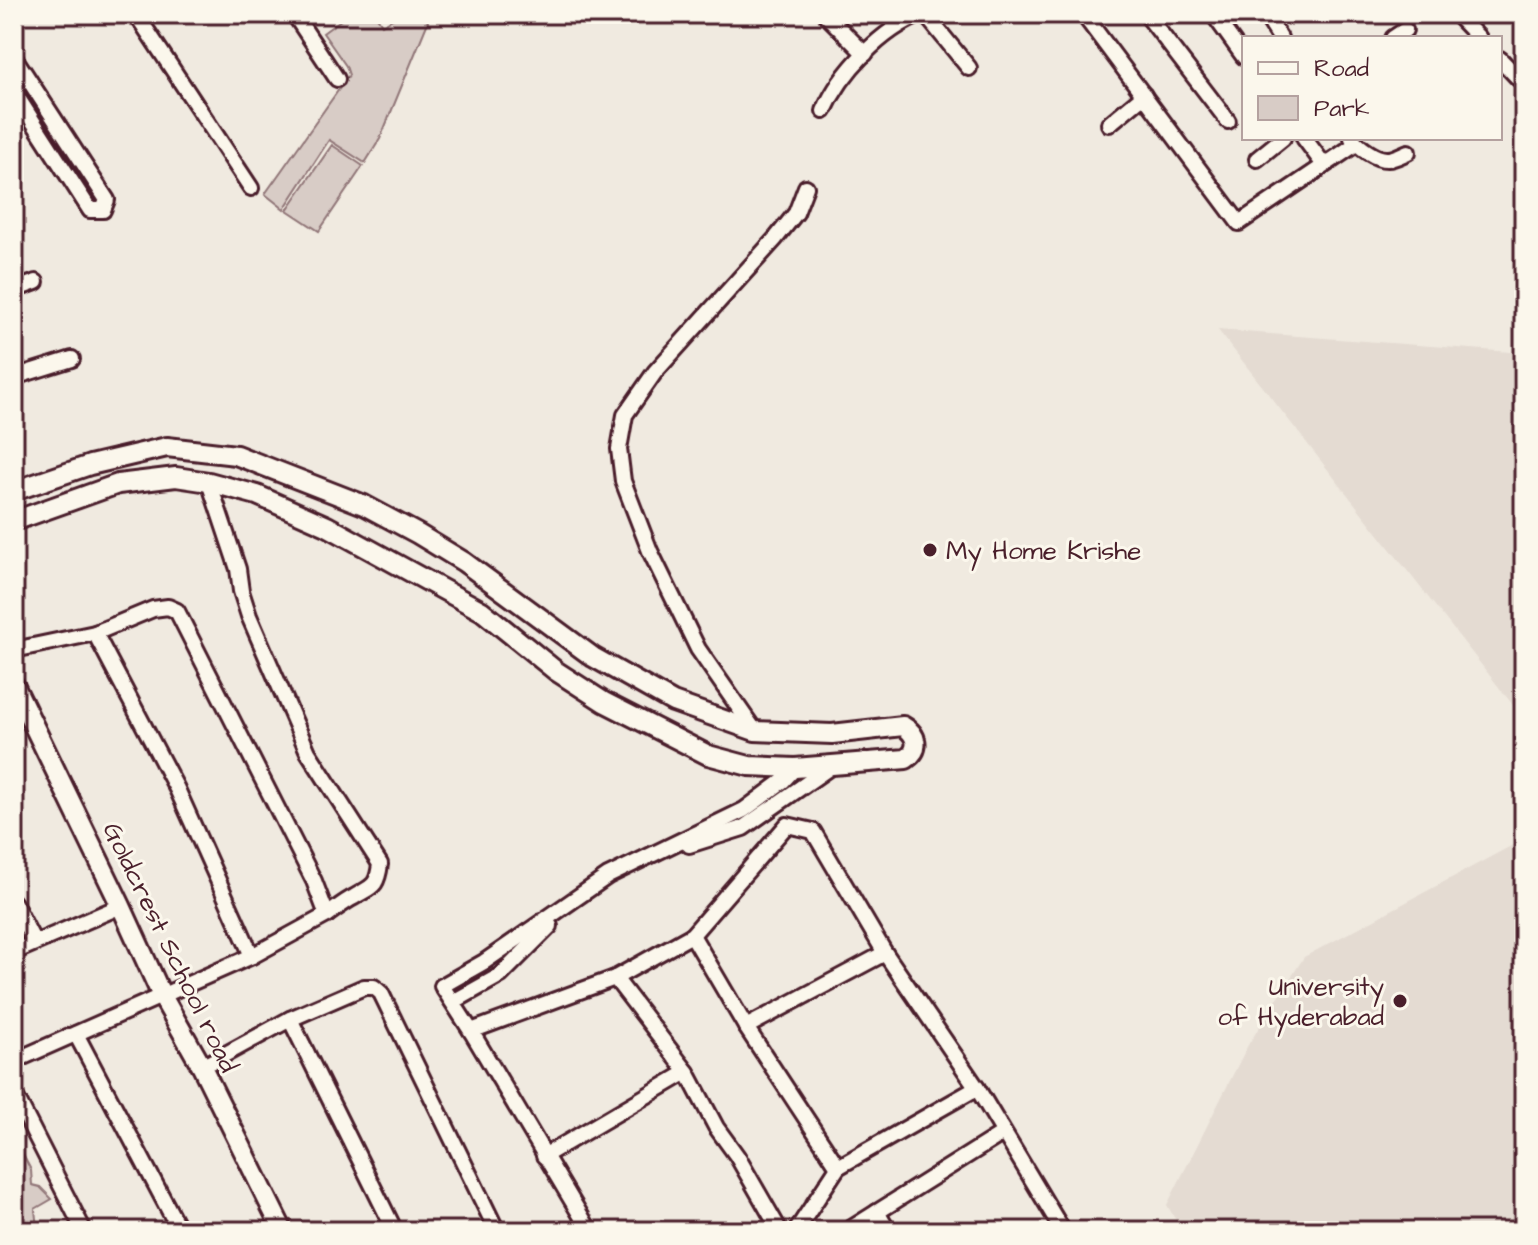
<svg xmlns="http://www.w3.org/2000/svg" width="1538" height="1245" viewBox="0 0 1538 1245" font-family="'Architects Daughter',sans-serif">
<rect width="100%" height="100%" fill="#f0eae0"/>
<filter id="ink" filterUnits="userSpaceOnUse"><feTurbulence type="fractalNoise" baseFrequency=".0125" numOctaves="2"/><feDisplacementMap in="SourceGraphic" scale="16" xChannelSelector="R" yChannelSelector="G"/><feConvolveMatrix kernelMatrix="1 2 1 2 8 2 1 2 1" color-interpolation-filters="sRGB"/></filter>
<g filter="url(#ink)">
<g fill="#e4dbd2">
<path d="M1218,330L1524,353V719Z"/>
<path d="M1524,839V1231H1182L1167,1205L1248,1045L1304,957Z"/>
</g>
<g fill="#d8ccc6" stroke="#917678" stroke-width="2">
<path d="M349,14H375L382,25L401,14H424L428,22L380,139L365,163L329,140L284,209L265,194L349,75L346,66L323,33Z"/>
<path d="M332,145L363,166L319,231L287,210Z"/>
<path d="M14,1138L31,1170L32,1185L40,1187L52,1199L35,1209L37,1229L42,1231H14Z"/>
</g>
<g fill="none" stroke-linecap="round" stroke-linejoin="round">
<g stroke="#4a1f2b" stroke-width="20">
<g id="street">
<path d="M136,14L251,188"/>
<path d="M294,14L337,79"/>
<path d="M825,14L865,54"/>
<path d="M925,14L969,68"/>
<path d="M1083,14L1239,223L1356,144"/>
<path d="M1146,14L1228,121"/>
<path d="M1213,14L1244,57"/>
<path d="M1265,14L1280,38"/>
<path d="M1456,14L1479,38"/>
<path d="M1393,38L1405,30"/>
<path d="M14,57L107,200L103,210H90L14,92"/>
<path d="M1500,59L1519,79"/>
<path d="M824,111C841,72 882,29 922,14"/>
<path d="M1109,124L1144,95"/>
<path d="M1304,138L1324,165"/>
<path d="M1352,138C1359,147 1376,160 1388,159C1394,159 1403,154 1408,152"/>
<path d="M1257,159L1283,138"/>
<path d="M14,290L36,282"/>
<path d="M14,377L72,359"/>
<path d="M209,482L238,569L241,591L249,616L308,752L380,864C377,888 372,886 354,897C344,902 336,909 327,915"/>
<path d="M95,633L177,789L252,956"/>
<path d="M14,650L95,633L153,609L168,607L177,611L314,881L327,915L252,956L14,1061"/>
<path d="M755,731L698,649L650,551L623,481L619,449L625,415L655,372L776,238L796,213L806,187"/>
<path d="M689,845L743,828L833,765"/>
<path d="M14,903L34,942"/>
<path d="M692,935L746,1027L838,1167"/>
<path d="M14,952L121,906"/>
<path d="M615,978L687,1072L716,1127L737,1156L780,1231"/>
<path d="M453,1002L501,975L550,926"/>
<path d="M290,1019L395,1231"/>
<path d="M746,1027L885,953"/>
<path d="M471,1031L442,986L484,962L608,876L744,810L783,781L795,768"/>
<path d="M76,1034L180,1231"/>
<path d="M202,1067L290,1019L364,987H374L381,993L497,1231"/>
<path d="M14,1093L84,1231"/>
<path d="M544,1156L687,1072"/>
<path d="M877,1212L888,1231"/>
<path d="M590,1231L471,1031L615,978L692,935L787,825L813,831L885,953L977,1088L1063,1231"/>
<path d="M796,1231L838,1167L977,1088"/>
<path d="M847,1231L1003,1133"/>
</g>
</g>
<g stroke="#4a1f2b" stroke-width="24">
<g id="secondary">
<path d="M14,491L90,465L167,447L236,455L364,505L418,534L464,562L593,657L673,702L755,731L832,734L903,726C917,734 921,749 906,759L795,768L749,766L708,755L604,702L556,671L482,611L327,526L257,495L209,482L176,477L118,484L14,521"/>
<path d="M14,685L121,906L162,996L202,1067L283,1231"/>
</g>
</g>
<use href="#street" stroke="#fbf7ec" stroke-width="14"/>
<use href="#secondary" stroke="#fbf7ec" stroke-width="18"/>
</g>
</g>
<g fill="#4a1f2b" stroke="#fbf7ec" stroke-width="3">
<circle cx="930" cy="550" r="8"/>
<circle cx="1400" cy="1001" r="8"/>
</g>
<g text-anchor="middle" stroke-width="6" stroke-linejoin="round" paint-order="stroke">
<g font-size="26" fill="#4a1f2b" stroke="#fbf7ec" text-anchor="start">
<text x="946" y="559">My Home Krishe</text>
<text x="1384" y="995" text-anchor="end">University<tspan x="1384" dy="30">of Hyderabad</tspan></text>
</g>
<g font-size="26" fill="#4a1f2b" stroke="#fbf7ec">
<text transform="translate(171 947) rotate(64)" y="9">Goldcrest School road</text>
</g>
</g>
<rect width="1538" height="1245" fill="none" stroke="#fbf7ec" stroke-width="48"/>
<rect x="24" y="24" width="1490" height="1197" fill="none" stroke="#4a1f2b" stroke-width="3" filter="url(#ink)"/>
<rect x="1242" y="36" width="260" height="104" fill="#fbf7ec" stroke="#b4a19f" stroke-width="2"/>
<rect x="1258" y="62" width="40" height="12" fill="#fbf7ec" stroke="#b4a19f" stroke-width="2"/>
<text x="1314" y="76" font-size="24" fill="#4a1f2b">Road</text>
<rect x="1258" y="96" width="40" height="24" fill="#d8ccc6" stroke="#b4a19f" stroke-width="2"/>
<text x="1314" y="116" font-size="24" fill="#4a1f2b">Park</text>
</svg>
